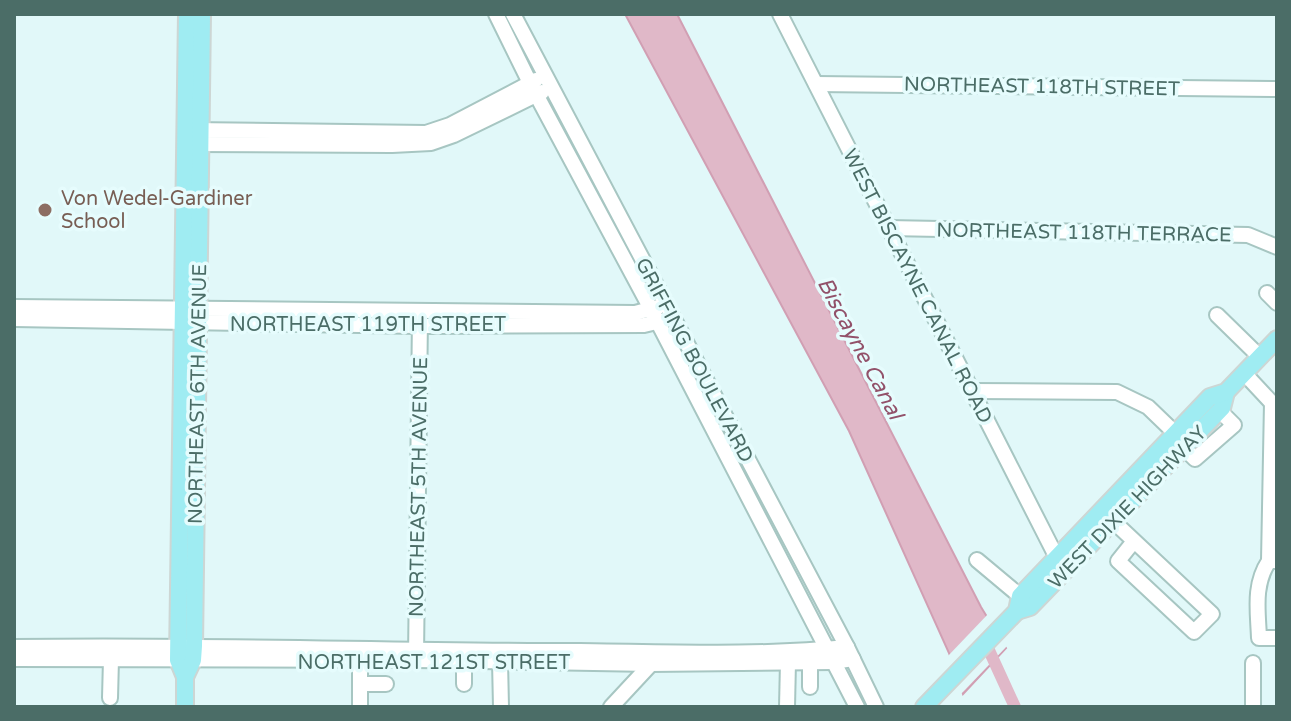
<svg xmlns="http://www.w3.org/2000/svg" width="1291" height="721" viewBox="0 0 1291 721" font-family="'Varela Round',sans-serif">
<rect width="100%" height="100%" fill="#e1f8f9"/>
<path fill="#e0b8c8" stroke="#d19fb3" stroke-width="2" d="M625,14H677L981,607L1006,648L963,694L949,653L849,431Z"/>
<path fill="#e1f8f9" d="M989,613L1009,644L959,696L947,657Z"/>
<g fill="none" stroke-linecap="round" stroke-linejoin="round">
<path stroke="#e0b8c8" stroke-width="12" d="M988,648L1015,707"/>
<g stroke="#a7c6c2" stroke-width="18">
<g id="minor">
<path d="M496,14L530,83L651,309L857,707"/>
<path d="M513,14L847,647L876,707"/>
<path d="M780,14L1057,558"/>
<path d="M816,84L1277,89"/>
<path d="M190,130L426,133L450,125L536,80"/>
<path d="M190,144L392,145L431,143L454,135L542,92"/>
<path d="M888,228L1248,235L1277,247"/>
<path d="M1267,293L1277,303"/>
<path d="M14,307L635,313L658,307"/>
<path d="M1217,315L1260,357"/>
<path d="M14,319L420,326L644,325L665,320"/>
<path d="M1244,373L1272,403"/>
<path d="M971,391L1117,392L1148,407L1175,433"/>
<path d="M1277,403H1272L1269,561H1277"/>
<path d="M1184,448L1195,459L1234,425L1220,411"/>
<path d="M1113,521L1212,614L1194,632L1118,561L1134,541"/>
<path d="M977,560L1020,596"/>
<path d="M1269,561C1253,585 1258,611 1259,638H1277"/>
<path d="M14,647C203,644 391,651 580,651C668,652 759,656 847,647"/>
<path d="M416,657L420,317"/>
<path d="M14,659L416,660L651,664L833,662L853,659"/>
<path d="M500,661L501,707"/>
<path d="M360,684H386"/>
<path d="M464,684V661"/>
<path d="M810,687V662"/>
<path d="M110,698L111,659"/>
<path d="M360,707V661"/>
<path d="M611,707L651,664"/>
<path d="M787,707L788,662"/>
<path d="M1253,707V663"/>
</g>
</g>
<g stroke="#cdd6d4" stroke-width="20">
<g id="major">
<path d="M1017,611L1030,607L1222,408L1226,392"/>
<path d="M185,677L178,660L187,14"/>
<path d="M185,707V677L193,660L194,646L202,14"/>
<path d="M924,707L1017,611L1020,596L1210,397L1226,392L1277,339"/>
</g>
</g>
<use href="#minor" stroke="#fff" stroke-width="14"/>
<use href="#major" stroke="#9fecf2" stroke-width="16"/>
</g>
<circle fill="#8d6e63" stroke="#e6fcfd" stroke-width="3" cx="45" cy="210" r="8"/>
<g text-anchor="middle" stroke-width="7" stroke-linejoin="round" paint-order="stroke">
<g font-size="20" fill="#4b6d67" stroke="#e6fcfd">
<text transform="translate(1042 86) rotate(1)" y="7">NORTHEAST 118TH STREET</text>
<text transform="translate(1084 232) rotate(1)" y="7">NORTHEAST 118TH TERRACE</text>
<text transform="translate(918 286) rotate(63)" y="7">WEST BISCAYNE CANAL ROAD</text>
<text x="368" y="331">NORTHEAST 119TH STREET</text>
<text transform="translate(695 360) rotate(62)" y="7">GRIFFING BOULEVARD</text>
<text transform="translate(197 394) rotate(-89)" y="7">NORTHEAST 6TH AVENUE</text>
<text transform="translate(418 487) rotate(-89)" y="7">NORTHEAST 5TH AVENUE</text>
<text transform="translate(1127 507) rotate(-46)" y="7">WEST DIXIE HIGHWAY</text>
<text x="434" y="669">NORTHEAST 121ST STREET</text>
</g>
<g font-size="20" fill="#785e54" stroke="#e6fcfd" text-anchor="start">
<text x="61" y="205">Von Wedel-Gardiner<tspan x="61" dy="23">School</tspan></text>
</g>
<g font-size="22" font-style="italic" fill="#92516a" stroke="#e6fcfd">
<text transform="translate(861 348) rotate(62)" y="8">Biscayne Canal</text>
</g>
</g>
<rect width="1291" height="721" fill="none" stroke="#4b6d67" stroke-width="32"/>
</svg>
